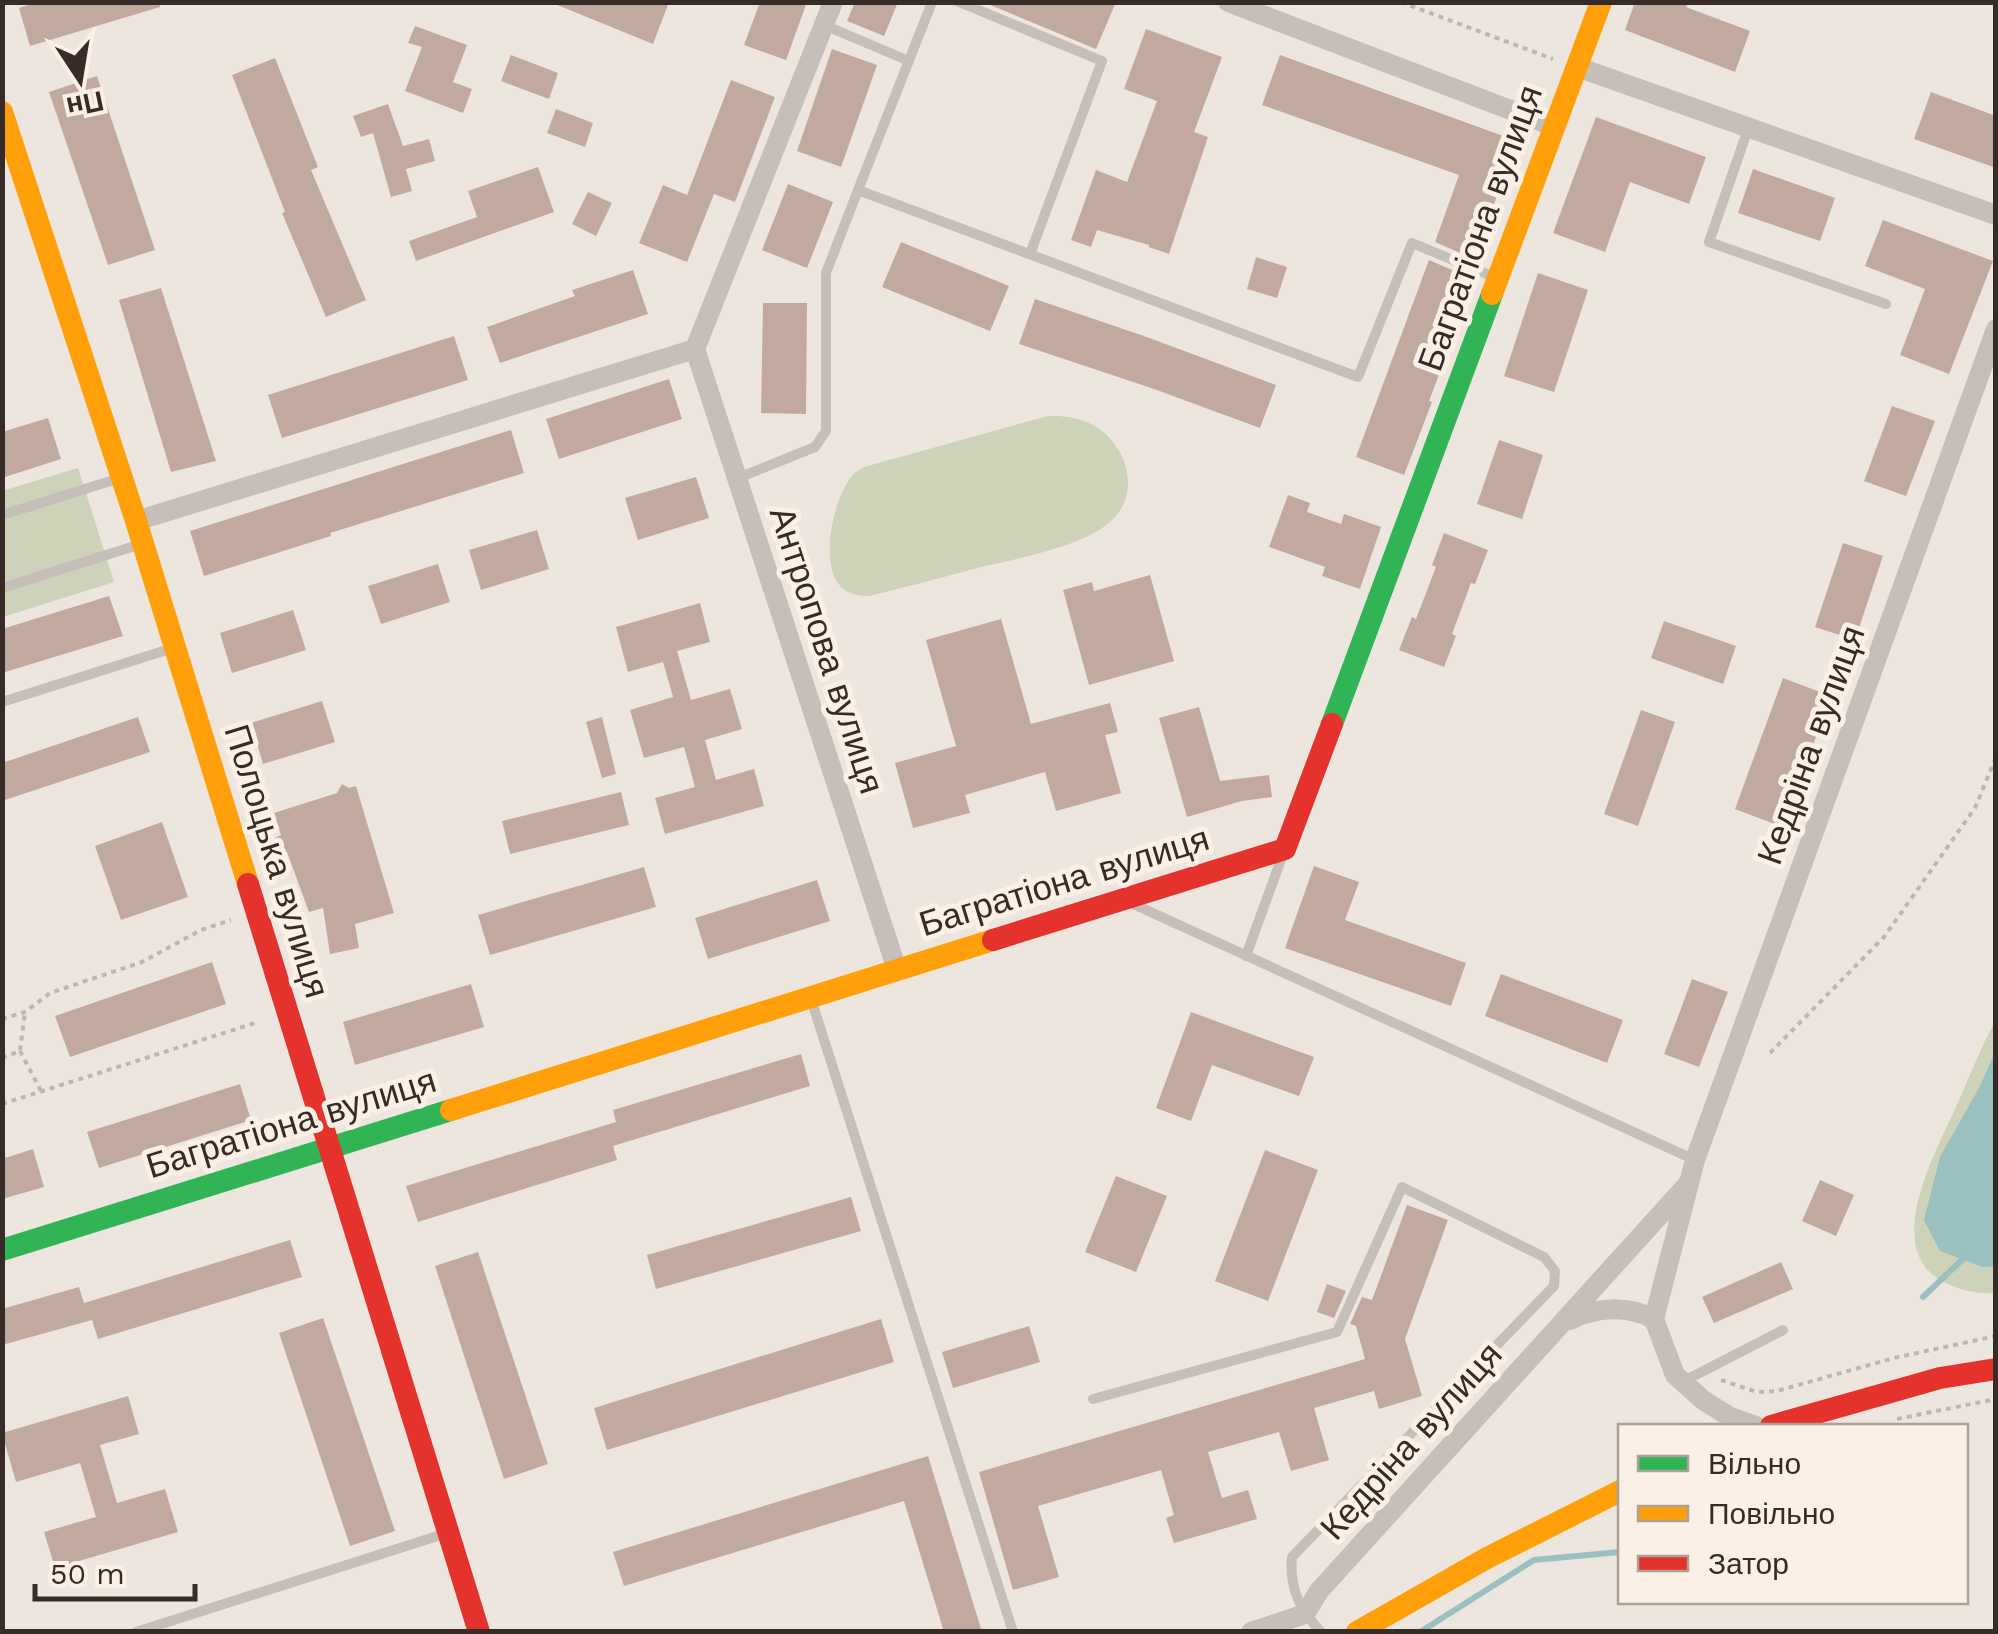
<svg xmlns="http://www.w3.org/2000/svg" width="1998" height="1634" viewBox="0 0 1998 1634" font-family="'Work Sans',sans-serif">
<rect width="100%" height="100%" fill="#ede6df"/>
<g fill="#ced2b8">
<path d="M1048,416C1079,415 1103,424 1119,451C1131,471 1132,497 1116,516C1090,546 1019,558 981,567C944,577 907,587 869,596C862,596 852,595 846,591C816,572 833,500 851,477C855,472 859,470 864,467Z"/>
<path d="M78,468L114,582L3,617L2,491Z"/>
<path d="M1995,1022V1293C1980,1294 1964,1291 1950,1285C1877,1255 1935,1154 1956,1107C1969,1079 1980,1048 1995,1022Z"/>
</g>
<path fill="#9ac0bf" d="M1995,1052V1266L1983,1267L1940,1251L1924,1220L1940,1157L1980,1086Z"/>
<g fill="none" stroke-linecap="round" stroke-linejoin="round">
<g stroke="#9ac0bf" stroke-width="6">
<path d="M1923,1297L1966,1256"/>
<path d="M1420,1632L1534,1560L1620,1552"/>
</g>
</g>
<g fill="#c2a9a0">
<path d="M38,2H160V7L30,46L19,8Z"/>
<path d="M550,2H669L653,44Z"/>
<path d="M760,2H807L786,60L744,45Z"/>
<path d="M855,2H898L884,36L847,21Z"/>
<path d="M983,2H1116L1096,49Z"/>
<path d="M1635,2H1688L1686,7L1750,31L1735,72L1625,30Z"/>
<path d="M415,26L467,45L453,82L472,89L463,113L405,91L422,47L408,43Z"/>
<path d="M1146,29L1222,57L1194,132L1208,137L1169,254L1149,247V245L1097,230L1091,247L1071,240L1096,170L1127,182L1157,101L1124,89Z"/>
<path d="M832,49L877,65L841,167L797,151Z"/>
<path d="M511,55L558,73L549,99L501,81Z"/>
<path d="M1280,55L1517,141L1474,259L1435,242L1459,175L1262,105Z"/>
<path d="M275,58L318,167L311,170L366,300L326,317L282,213L285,212L232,75Z"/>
<path d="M97,76L155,250L108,265L49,92Z"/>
<path d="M731,80L775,97L735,202L714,194L687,262L639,243L663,185L687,195Z"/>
<path d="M1931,92L1996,116V168L1914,139Z"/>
<path d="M388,104L403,146L429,139L435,161L406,169L412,191L391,197L373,133L361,137L353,116Z"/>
<path d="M556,109L593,123L585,147L547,133Z"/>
<path d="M1596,117L1706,157L1689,204L1630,182L1605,252L1553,233Z"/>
<path d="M538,167L554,212L416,261L409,241L477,217L468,191Z"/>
<path d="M1753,169L1835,198L1820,241L1738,213Z"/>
<path d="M788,184L833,202L807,268L762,250Z"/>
<path d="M588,192L612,203L596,236L572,224Z"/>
<path d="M1883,220L1993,261L1949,374L1900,355L1925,289L1865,266Z"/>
<path d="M901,242L1009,286L990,331L882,287Z"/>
<path d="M1256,257L1287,267L1277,298L1247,289Z"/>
<path d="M1429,260L1475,280L1429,401L1432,402L1404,475L1356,457Z"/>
<path d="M633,270L648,314L500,363L487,327L575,296L572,290Z"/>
<path d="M1538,273L1588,290L1554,392L1504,376Z"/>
<path d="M161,288L216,461L171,472L119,300Z"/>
<path d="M1035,299L1144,336L1276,385L1260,428L1154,389L1019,344Z"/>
<path d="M763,303H807L806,414L761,413Z"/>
<path d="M454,336L468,380L282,438L268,395Z"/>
<path d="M669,379L682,419L559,459L546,419Z"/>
<path d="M1892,406L1935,421L1906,496L1864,481Z"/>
<path d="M48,418L61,459L2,478V432Z"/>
<path d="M511,430L524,473L330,533L331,536L204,576L190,531Z"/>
<path d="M1499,440L1543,455L1522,519L1477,504Z"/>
<path d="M696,477L709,518L638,540L625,498Z"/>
<path d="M1288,495L1310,503L1307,512L1341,524L1344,514L1381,527L1360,589L1322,576L1325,567L1269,547Z"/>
<path d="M537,530L549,569L481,590L469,550Z"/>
<path d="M1444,533L1488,550L1475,584L1471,583L1452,634L1456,636L1444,667L1399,650L1412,617L1416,619L1436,567L1432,565Z"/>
<path d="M1843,543L1883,556L1855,640L1815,627Z"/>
<path d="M438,564L450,602L381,624L368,586Z"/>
<path d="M1150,575L1174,661L1089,685L1063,590L1092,582L1094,591Z"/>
<path d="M109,596L123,636L2,673V629Z"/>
<path d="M700,603L710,642L677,651L691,700L730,689L742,729L705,740L716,780L754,769L764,806L665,834L655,798L695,787L684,747L644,758L630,710L673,697L663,662L628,672L616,627Z"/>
<path d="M293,610L306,650L232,673L220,633Z"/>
<path d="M1001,619L1031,724L1110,703L1118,732L1105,735L1121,793L1056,811L1045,772L965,795L970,813L913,828L895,763L956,746L926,640Z"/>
<path d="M1664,621L1736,646L1723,684L1651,658Z"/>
<path d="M1783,678L1831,696L1783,827L1735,809Z"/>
<path d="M322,701L335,742L263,764L251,723Z"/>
<path d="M1199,707L1220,781L1269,775L1272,797L1242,801L1187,817L1159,718Z"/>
<path d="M1641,710L1675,722L1638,826L1604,814Z"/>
<path d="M138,717L150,752L2,801V763Z"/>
<path d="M602,717L616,774L602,778L586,722Z"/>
<path d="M342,784L349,788L356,786L394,913L355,924L359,948L330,954L323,908L309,912L287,852L282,854L275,838L281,835L274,813L337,793Z"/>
<path d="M621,792L629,825L510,854L502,821Z"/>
<path d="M162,822L188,897L121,920L95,846Z"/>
<path d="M1314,866L1359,882L1345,920L1466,963L1451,1006L1285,948Z"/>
<path d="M644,867L656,907L490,955L478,915Z"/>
<path d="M817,880L830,921L708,959L695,918Z"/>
<path d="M212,962L226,1004L70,1057L55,1016Z"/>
<path d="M1501,974L1623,1020L1607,1063L1485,1016Z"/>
<path d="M1692,979L1728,992L1699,1067L1664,1054Z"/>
<path d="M471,984L484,1027L355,1065L343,1022Z"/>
<path d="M1191,1012L1314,1057L1299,1096L1212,1065L1191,1121L1156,1108Z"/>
<path d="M801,1054L810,1086L613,1146L617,1160L418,1222L406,1186L616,1122L613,1110Z"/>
<path d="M240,1084L251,1120L99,1168L87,1132Z"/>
<path d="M33,1149L44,1187L2,1199V1159Z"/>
<path d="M1265,1150L1318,1170L1268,1301L1215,1281Z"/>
<path d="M1116,1176L1167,1196L1136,1272L1085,1252Z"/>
<path d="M1820,1180L1854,1195L1836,1236L1802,1221Z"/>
<path d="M851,1197L861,1231L656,1289L647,1255Z"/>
<path d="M1407,1205L1448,1220L1405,1339L1422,1396L1379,1409L1374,1391L1314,1408L1329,1460L1291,1471L1279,1432L1208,1452L1222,1498L1248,1490L1257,1519L1174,1543L1166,1518L1174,1515L1161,1470L1038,1506L1059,1577L1013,1590L979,1472L1365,1359L1356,1326L1350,1324L1362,1297L1372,1300Z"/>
<path d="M290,1240L302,1277L98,1339L92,1320L2,1345V1309L79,1287L84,1303Z"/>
<path d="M478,1252L548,1464L504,1479L435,1266Z"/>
<path d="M1781,1262L1793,1289L1714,1323L1702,1297Z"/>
<path d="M1327,1284L1346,1291L1334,1318L1317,1312Z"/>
<path d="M323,1318L395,1531L350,1546L279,1333Z"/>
<path d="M881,1319L894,1362L607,1450L594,1408Z"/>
<path d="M1029,1326L1040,1362L953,1388L942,1352Z"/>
<path d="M128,1396L139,1434L100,1445L117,1503L165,1489L178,1532L55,1568L44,1532L96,1517L80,1463L16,1482L2,1433Z"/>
<path d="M928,1456L982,1632H944L904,1501L624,1586L613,1552Z"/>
</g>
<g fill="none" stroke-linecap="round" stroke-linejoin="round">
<g stroke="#beb6b1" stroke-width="4" stroke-dasharray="5 5" stroke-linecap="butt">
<path d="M1401,2L1553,59"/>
<path d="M2,1019L25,1012L50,993L142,962L201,930L231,920"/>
<path d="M20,1051L41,1091"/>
<path d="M1770,1053L1884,937L1975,808L1996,757"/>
<path d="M2,1058L20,1051L25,1012"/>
<path d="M2,1104L255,1023"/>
<path d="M1721,1380L1757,1392L1777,1391L1894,1358L1996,1336"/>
<path d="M1897,1419L1996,1399"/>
</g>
<g stroke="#c6beb8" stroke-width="10">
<path d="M932,2L858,190L1358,377L1412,243L1494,277"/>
<path d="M959,2L1102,61L1030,254"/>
<path d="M824,25L909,61"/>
<path d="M1748,129L1709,242L1886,304"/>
<path d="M738,478L815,447L826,431V273L858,190"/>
<path d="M2,515L120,478"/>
<path d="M2,588L141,544"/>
<path d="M2,702L173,648"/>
<path d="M1133,904L1695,1160"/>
<path d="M1246,956L1283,854"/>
<path d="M811,999L1013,1632"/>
<path d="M1684,1381L1783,1330"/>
<path d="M1093,1399L1337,1332L1402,1187L1544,1257L1555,1271L1554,1286L1292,1557C1289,1589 1300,1609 1321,1632"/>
<path d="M136,1632L447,1533"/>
</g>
<g stroke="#c6beb8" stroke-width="20">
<path d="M1228,2L1555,127"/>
<path d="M1577,67L1996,215"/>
<path d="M695,349L897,970"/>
<path d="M136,521L695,349L833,2"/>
<path d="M1570,1320C1596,1307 1627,1305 1654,1319"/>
<path d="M1756,1426L1730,1417L1703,1400L1675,1375L1654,1319L1695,1160L1996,329"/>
<path d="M1251,1632L1305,1614L1319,1591L1687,1185"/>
</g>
<g stroke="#30b455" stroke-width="22">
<path d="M1332,724L1492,294"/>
<path d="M2,1250L451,1110"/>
</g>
<g stroke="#ff9f0a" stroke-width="22">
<path d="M2,112L136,521L248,884"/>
<path d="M1492,294L1601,2"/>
<path d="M451,1110L993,940"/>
<path d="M1357,1632L1487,1558L1620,1491"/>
</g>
<g stroke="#e5322d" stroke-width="22">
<path d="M248,884L479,1632"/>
<path d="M993,940L1285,849L1332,724"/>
<path d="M1771,1426L1940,1378L1996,1369"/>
</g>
</g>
<g text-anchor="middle" stroke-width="10" stroke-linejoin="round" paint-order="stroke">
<g font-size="35" fill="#362b26" stroke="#faf0e6">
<text transform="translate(1480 228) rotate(-70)" y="12">Багратіона вулиця</text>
<text transform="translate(827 650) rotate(72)" y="12">Антропова вулиця</text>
<text transform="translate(1811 745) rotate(-70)" y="12">Кедріна вулиця</text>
<text transform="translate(277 861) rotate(73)" y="12">Полоцька вулиця</text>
<text transform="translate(1064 881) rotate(-17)" y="12">Багратіона вулиця</text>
<text transform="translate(291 1123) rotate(-17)" y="12">Багратіона вулиця</text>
<text transform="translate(1411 1441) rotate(-48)" y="12">Кедріна вулиця</text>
</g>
</g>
<rect width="1998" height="1634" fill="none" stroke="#362b26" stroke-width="10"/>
<rect x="1618" y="1424" width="350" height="180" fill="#faf0e6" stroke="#aca199" stroke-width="2.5"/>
<rect x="1638" y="1456" width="50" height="15" fill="#30b455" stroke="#aca199" stroke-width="2.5"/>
<text x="1708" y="1474" font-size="30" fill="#362b26">Вільно</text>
<rect x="1638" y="1506" width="50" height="15" fill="#ff9f0a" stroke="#aca199" stroke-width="2.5"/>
<text x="1708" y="1524" font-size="30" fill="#362b26">Повільно</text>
<rect x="1638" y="1556" width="50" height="15" fill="#e5322d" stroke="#aca199" stroke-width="2.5"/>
<text x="1708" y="1574" font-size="30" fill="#362b26">Затор</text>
<g transform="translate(80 80) rotate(168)" stroke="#faf0e6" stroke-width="8" paint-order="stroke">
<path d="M0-8L18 38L0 25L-18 38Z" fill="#362b26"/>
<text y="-15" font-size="28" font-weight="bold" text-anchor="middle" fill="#362b26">Пн</text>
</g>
<path d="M35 1584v15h160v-15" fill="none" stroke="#362b26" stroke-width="5"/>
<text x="50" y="1584" font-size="30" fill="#362b26" stroke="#faf0e6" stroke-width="8" paint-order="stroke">50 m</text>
</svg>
